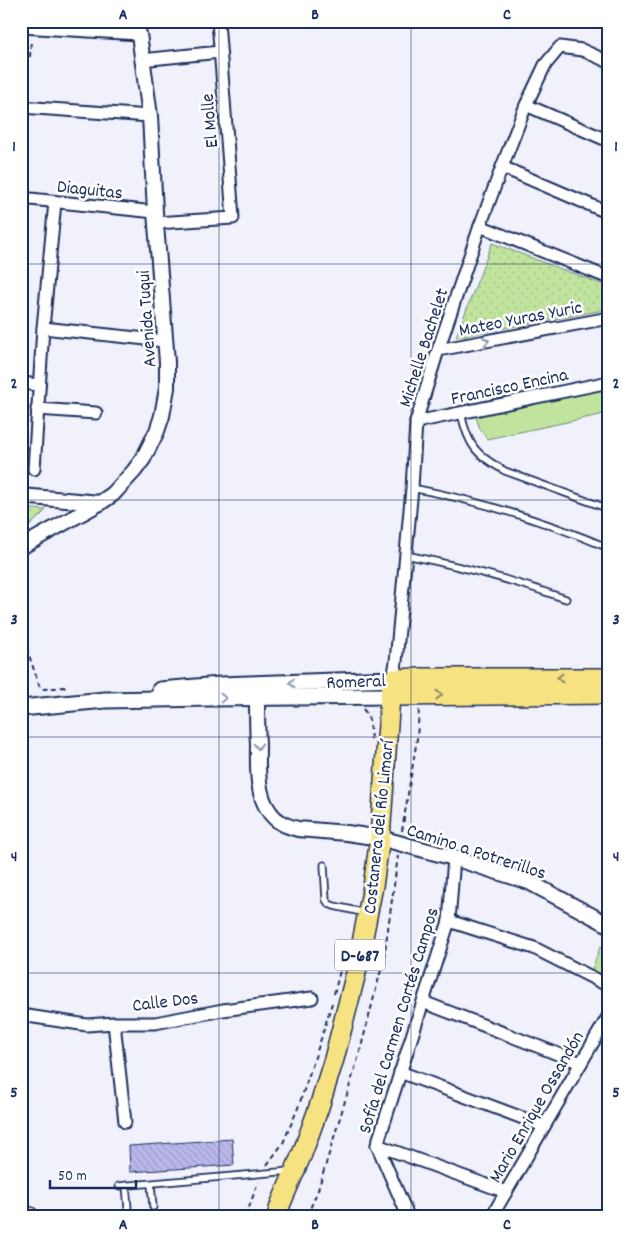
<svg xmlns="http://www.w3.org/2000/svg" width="630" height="1237" viewBox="0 0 630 1237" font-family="Dekko,sans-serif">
<defs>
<pattern id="grass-dots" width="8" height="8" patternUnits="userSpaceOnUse" patternTransform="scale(1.25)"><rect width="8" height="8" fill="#c0e49e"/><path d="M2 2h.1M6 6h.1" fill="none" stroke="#a4c48a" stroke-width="1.8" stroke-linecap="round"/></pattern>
<pattern id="building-back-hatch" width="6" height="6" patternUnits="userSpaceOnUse" patternTransform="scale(1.25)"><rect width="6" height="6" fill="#bab8ea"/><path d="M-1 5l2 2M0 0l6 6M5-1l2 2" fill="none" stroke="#9f9ecb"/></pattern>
</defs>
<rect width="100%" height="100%" fill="#f1f1fb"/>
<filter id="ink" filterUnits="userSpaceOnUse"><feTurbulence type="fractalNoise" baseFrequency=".02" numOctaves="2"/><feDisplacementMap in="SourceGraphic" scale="10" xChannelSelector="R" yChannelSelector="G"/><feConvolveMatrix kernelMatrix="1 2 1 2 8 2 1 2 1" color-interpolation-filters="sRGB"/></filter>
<g filter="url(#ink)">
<g fill="url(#grass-dots)" stroke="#6e8a7e">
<path d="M492,243L609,287V309L456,337Z"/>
<path d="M21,508L46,510L31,525L21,530Z"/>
</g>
<g fill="#c0e49e" stroke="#6e8a7e">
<path d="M609,388V413L487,439L480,429L476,417Z"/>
<path d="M600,947L609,952V982L591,972Z"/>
</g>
<path fill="url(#building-back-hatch)" stroke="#1b2f5e" d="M232,1139L234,1165L130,1172L129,1146Z"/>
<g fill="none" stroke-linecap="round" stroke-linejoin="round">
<g stroke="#1b2f5e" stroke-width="9">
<g id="service">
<path d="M461,413C468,446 476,455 505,471L609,509"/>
<path d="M412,488C480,501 545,521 609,548"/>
<path d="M406,555C461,566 513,580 566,599"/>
<path d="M324,865L326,900L329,904L334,906L366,913"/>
<path d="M151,1184L153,1207"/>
<path d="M126,1185L128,1209"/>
<path d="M119,1186L290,1171"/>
</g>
</g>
<g stroke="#1b2f5e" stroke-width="15">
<g id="minor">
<path d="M21,27L139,34"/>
<path d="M141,60L220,52"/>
<path d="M526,105L609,141"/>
<path d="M21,107L150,116"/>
<path d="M502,167L609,213"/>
<path d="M21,198L155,212"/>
<path d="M156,223L233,218L218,21"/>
<path d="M480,226L609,278"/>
<path d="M43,328L165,341"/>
<path d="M438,350L609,318"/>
<path d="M21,383L39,385"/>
<path d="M37,409L96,413"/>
<path d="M416,422L609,382"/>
<path d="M34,469L43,328L55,202"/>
<path d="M393,679L396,662L412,488L416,422L438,350L480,226L502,167L526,105L545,65L560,47L582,50L609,62"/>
<path d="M449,921L534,948L609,986"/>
<path d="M423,1002L581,1063"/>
<path d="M21,1015L87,1025L114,1023H155L223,1010L312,998"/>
<path d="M114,1023L125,1122"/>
<path d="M400,1072L544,1126"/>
<path d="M377,1145L506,1192"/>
<path d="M408,1216L377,1145L449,921L454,858"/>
<path d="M492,1216L609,1015"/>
</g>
</g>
<g stroke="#1b2f5e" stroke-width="18">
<g id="tertiary">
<path d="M21,496L100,503"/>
<path d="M21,547L100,503L113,494L134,471L143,459L157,431L162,416L167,388V362L155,212L150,116L139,34L135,21"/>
<path d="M257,697C257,713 257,728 258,744C258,764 256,794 269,811C276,822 286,826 298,829L347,833L380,838L454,858L529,882L609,925"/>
</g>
</g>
<g stroke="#1b2f5e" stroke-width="19">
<g id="secondary">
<path d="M160,690L220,685L393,679"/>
<path d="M21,708L105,700L209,698L390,696"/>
</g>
</g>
<g stroke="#1b2f5e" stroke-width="21">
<path id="primary" d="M21,1214L29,1216"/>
</g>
<g stroke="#1b2f5e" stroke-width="22">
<g id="trunk">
<path d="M390,696L609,694"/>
<path d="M277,1216L281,1203L302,1154L319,1107L334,1059L356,973L373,886L380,838L390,696L393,679L420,678H609"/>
</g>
</g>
<g stroke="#1b2f5e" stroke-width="2" stroke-dasharray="5 4" stroke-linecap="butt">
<path d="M30,57L31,39"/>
<path d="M21,631L40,688L44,689L64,687L67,690"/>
<path d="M363,709C372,719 370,730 371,742"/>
<path d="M402,831L417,739L419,710"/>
<path d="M334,994L341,967"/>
<path d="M267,1165L283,1143L298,1108L321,1039L332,1003"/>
<path d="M246,1216L258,1182"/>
<path d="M307,1216L318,1190L359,1055L384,958L398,856"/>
</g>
<use href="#service" stroke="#fff" stroke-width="5.5"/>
<use href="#minor" stroke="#fff" stroke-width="11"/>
<use href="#tertiary" stroke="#fff" stroke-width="14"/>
<use href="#secondary" stroke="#fff" stroke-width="15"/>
<use href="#primary" stroke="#f7e281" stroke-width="18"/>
<use href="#trunk" stroke="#f7e281" stroke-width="19"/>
</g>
<defs><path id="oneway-chevron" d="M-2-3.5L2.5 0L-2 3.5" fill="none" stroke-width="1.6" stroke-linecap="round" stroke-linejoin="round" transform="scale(1.25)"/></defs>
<g stroke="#8d97ae">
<use href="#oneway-chevron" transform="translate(486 341) rotate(-11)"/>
<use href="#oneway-chevron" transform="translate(292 683) rotate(178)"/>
<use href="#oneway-chevron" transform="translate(223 698) rotate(-1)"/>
<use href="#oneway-chevron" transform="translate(258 746) rotate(88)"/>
</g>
<g stroke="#898870">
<use href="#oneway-chevron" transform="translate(560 678) rotate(-180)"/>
<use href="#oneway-chevron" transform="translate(439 695)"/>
</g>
</g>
<path fill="none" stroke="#1b2f5e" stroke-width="1" stroke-opacity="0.55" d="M219,21V1216M411,21V1216M21,264H609M21,500H609M21,737H609M21,973H609"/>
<g text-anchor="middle" stroke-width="5" stroke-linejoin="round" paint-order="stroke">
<rect fill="#fff" stroke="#5f6d8e" stroke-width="1" x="335" y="939.5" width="50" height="31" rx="4"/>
<g font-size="18" font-weight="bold" fill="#1b2f5e">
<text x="360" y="961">D-687</text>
</g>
<g font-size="19" fill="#1b2f5e" stroke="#fff">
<text transform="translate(208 121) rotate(-95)" y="7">El Molle</text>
<text transform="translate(90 188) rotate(6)" y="7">Diaguitas</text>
<text transform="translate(520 317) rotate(-11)" y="7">Mateo Yuras Yuric</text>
<text transform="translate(145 319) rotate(-94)" y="7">Avenida Tuqui</text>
<text transform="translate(422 347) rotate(-72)" y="7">Michelle Bachelet</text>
<text transform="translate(509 385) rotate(-12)" y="7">Francisco Encina</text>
<text transform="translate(356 680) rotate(-2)" y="7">Romeral</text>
<text transform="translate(377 827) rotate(-84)" y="7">Costanera del Río Limarí</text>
<text transform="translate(477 850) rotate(18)" y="7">Camino a Potrerillos</text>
<text transform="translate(165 1000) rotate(-7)" y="7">Calle Dos</text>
<text transform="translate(397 1020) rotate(-73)" y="7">Sofía del Carmen Cortés Campos</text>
<text transform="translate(535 1106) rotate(-60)" y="7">Mario Enrique Ossandón</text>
</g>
</g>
<rect width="630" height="1237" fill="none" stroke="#fff" stroke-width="55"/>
<path d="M50 1180v8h86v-8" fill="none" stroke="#1b2f5e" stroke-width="2.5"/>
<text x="58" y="1180" font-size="15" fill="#1b2f5e" stroke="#ffffff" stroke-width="4" paint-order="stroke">50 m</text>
<rect x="28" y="28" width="574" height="1182" fill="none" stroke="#1b2f5e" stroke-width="2"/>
<g font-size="16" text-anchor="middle" font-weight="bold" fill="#1b2f5e">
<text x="123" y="19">A</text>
<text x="315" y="19">B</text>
<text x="507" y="19">C</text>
<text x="14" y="151">1</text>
<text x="616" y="151">1</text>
<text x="14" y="388">2</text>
<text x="616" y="388">2</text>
<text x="14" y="624">3</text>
<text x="616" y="624">3</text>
<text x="14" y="861">4</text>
<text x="616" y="861">4</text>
<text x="14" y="1097">5</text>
<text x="616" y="1097">5</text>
<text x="123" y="1229">A</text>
<text x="315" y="1229">B</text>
<text x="507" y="1229">C</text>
</g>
</svg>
